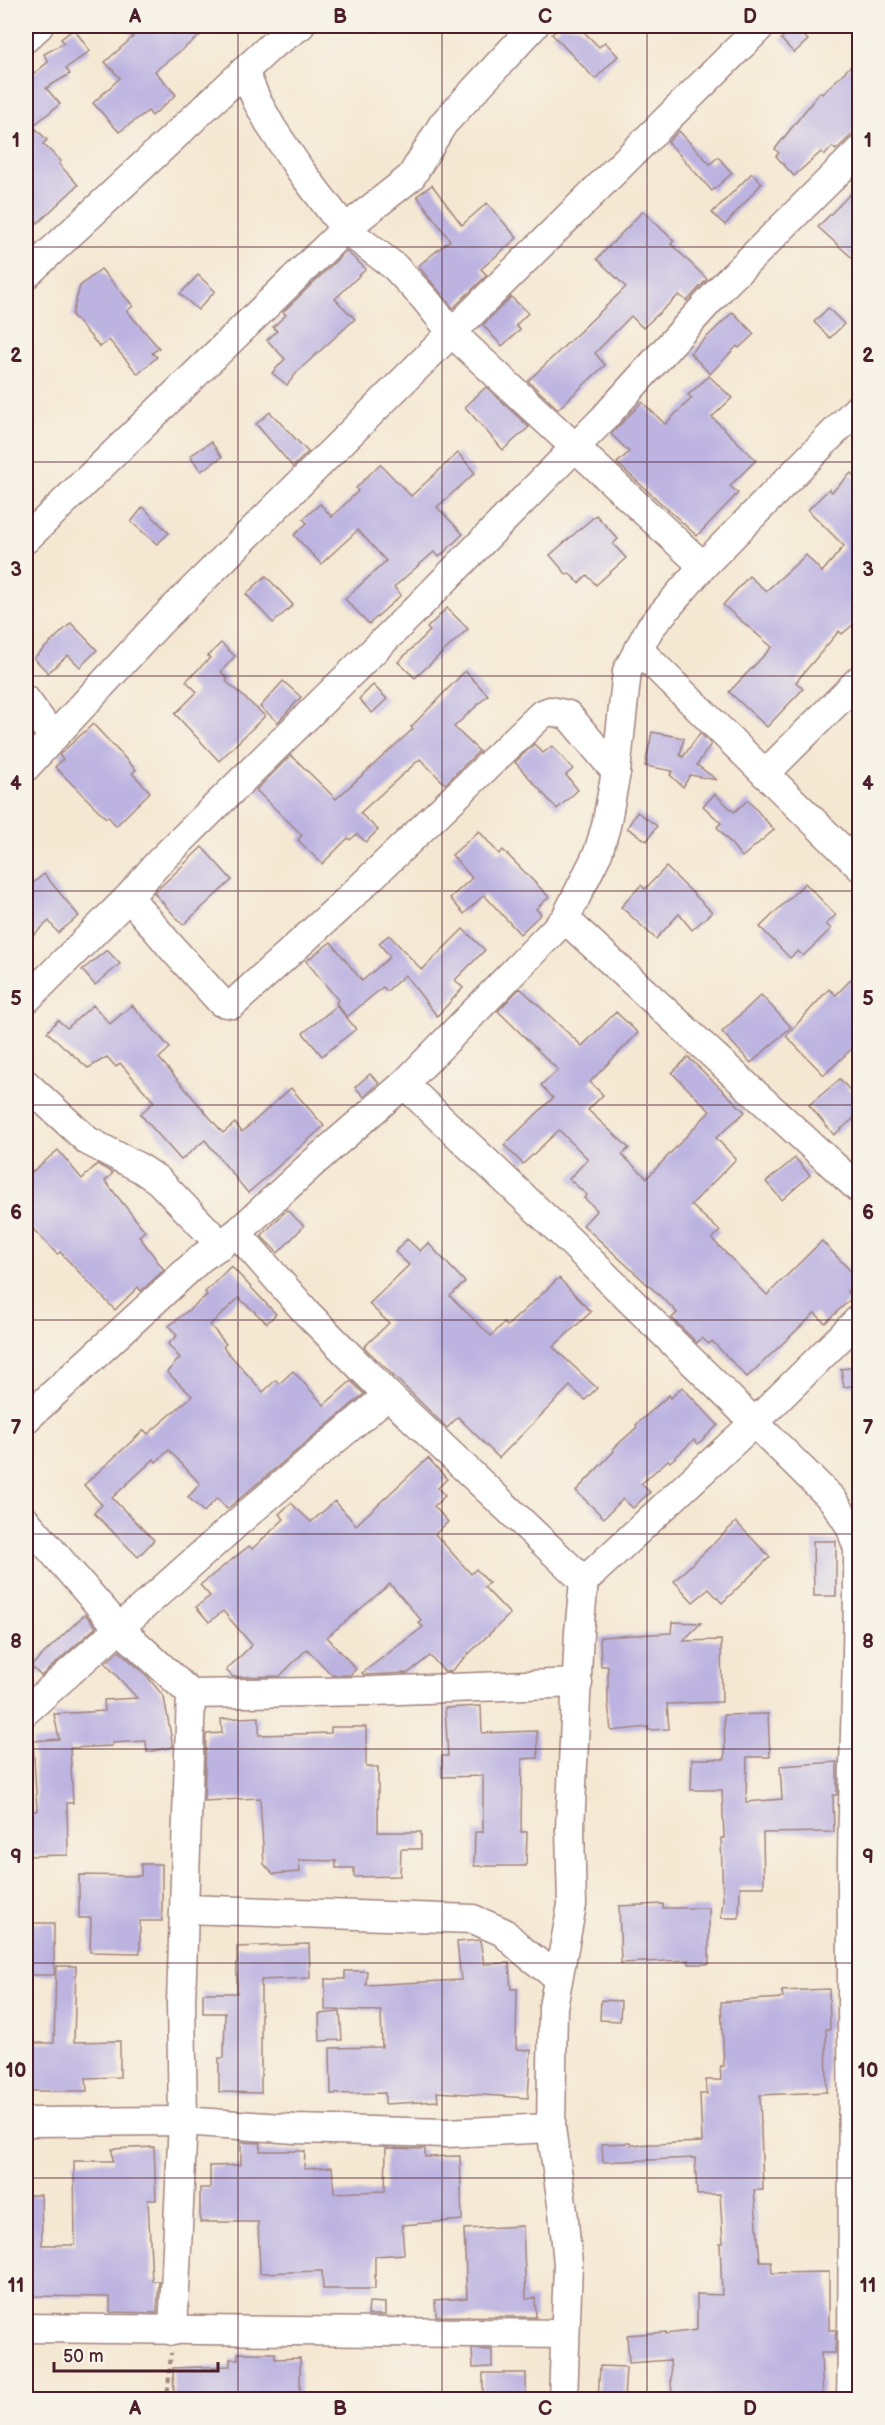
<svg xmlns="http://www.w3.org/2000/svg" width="885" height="2425" viewBox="0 0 885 2425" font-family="'Balsamiq Sans',sans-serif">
<rect width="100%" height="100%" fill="#f7f3e8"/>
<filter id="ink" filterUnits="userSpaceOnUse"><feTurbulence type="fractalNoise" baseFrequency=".0167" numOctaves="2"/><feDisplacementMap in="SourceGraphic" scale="12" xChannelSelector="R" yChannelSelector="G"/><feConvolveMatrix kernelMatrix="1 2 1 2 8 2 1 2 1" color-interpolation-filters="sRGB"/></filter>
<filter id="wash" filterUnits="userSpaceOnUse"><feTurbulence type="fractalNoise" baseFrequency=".008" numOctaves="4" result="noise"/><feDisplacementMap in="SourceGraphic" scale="24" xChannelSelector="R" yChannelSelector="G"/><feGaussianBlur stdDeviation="1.35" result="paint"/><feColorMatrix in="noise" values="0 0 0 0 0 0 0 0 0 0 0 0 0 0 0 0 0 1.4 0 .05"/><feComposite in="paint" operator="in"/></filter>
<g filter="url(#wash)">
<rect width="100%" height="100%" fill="#f5e8d3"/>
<g id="blocks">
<g fill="#bcb3e1">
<path d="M123,26H212L155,71L176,95L152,116L148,111L119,132L93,103L120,78L105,62L133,37Z"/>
<path d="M562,26H578L599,47L605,42L618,56L595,79L552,34Z"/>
<path d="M795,27L808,40L794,53L781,39Z"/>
<path d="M74,29L90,51L66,68L70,74L46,88L60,104L33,126L47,140L43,144L61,161L59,164L78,185L38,223L26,209V80L48,62L44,54L64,43L61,39Z"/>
<path d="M860,57V127L836,150L832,147L825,155L821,152L794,176L776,156L779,153L775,149L820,92L822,94Z"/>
<path d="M679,131L710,164L718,157L732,173L712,191L668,142Z"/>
<path d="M752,173L762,183L725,225L712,213Z"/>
<path d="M432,185L462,225L487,203L517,238L481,269L487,275L453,308L418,266L450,240L417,196Z"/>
<path d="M851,193L860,202V265L818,227Z"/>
<path d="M643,211L674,241L671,244L707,279L687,301L679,295L643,328L631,316L595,353L605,365L558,409L528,381L626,287L597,259Z"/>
<path d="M346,251L366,269L335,299L355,319L298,371L287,385L272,373L285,359L267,340L277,331L273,327L286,315L283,312Z"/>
<path d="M101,269L133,306L127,311L159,348L152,353L157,357L138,374L109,340L100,347L72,315L80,286Z"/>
<path d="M198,275L215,291L198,310L180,294Z"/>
<path d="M511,297L528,313L516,325L520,330L502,346L483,325Z"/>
<path d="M828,308L844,324L830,338L814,322Z"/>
<path d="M733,312L754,334L739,348L737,346L710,374L690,353Z"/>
<path d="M709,376L732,398L712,417L756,460L730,486L738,493L697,536L617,463L629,452L611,434L642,402L665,424L692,398L688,395Z"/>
<path d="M486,387L529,427L503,450L465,407Z"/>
<path d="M270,412L308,452L293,467L256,424Z"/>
<path d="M211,442L222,457L201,471L190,456Z"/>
<path d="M458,453L475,473L437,507L463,534L439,557L434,552L394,587L401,595L369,624L345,599L386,561L358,530L321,564L294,535L307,523L303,519L320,504L332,517L358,491L356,488L380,464L411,496Z"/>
<path d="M851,473L860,482V619L842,634L839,631L796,682L803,689L767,727L729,692L772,647L723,605L749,576L766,591L806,555L822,572L844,546L808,510L829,489L832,492Z"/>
<path d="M143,507L169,533L157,544L131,522Z"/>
<path d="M596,515L618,539L613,544L626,558L596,585L587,575L579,583L569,573L567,575L550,555Z"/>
<path d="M266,576L293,605L273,623L246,594Z"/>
<path d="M447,608L468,629L415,678L398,662L430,631L427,628Z"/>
<path d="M71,623L97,650L80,667L68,655L48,673L34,658Z"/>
<path d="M221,643L235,656L221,672L228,679L226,681L265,716L219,761L175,714L197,692L186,681L210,658L208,656Z"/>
<path d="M465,671L488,695L454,727L479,751L445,784L420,759L360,813L378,830L366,842L357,834L350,840L348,838L322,864L298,840L302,835L256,790L291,755L336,799L413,729L411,727Z"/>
<path d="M283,681L301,697L278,722L260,707Z"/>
<path d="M373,685L387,699L372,713L359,699Z"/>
<path d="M93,724L136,770L132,773L150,792L116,826L108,816L106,818L55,767L63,759L59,755Z"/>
<path d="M652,732L684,738L680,755L683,757L700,733L711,744L697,765L717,780L690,775L683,787L670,775L673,771L645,766Z"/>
<path d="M534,744L543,753L552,746L573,769L566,775L578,790L557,809L515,762Z"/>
<path d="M715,794L734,812L748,800L774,830L742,857L717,827L721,823L703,806Z"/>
<path d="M637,812L657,826L647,841L627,828Z"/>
<path d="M479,831L499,854L503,850L549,897L536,909L541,914L520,934L484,895L464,914L450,898L472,878L452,855Z"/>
<path d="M202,847L232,880L183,925L154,893Z"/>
<path d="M666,867L712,912L692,930L679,914L656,939L621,907L641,885L645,889Z"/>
<path d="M44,874L79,916L58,933L49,921L26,942V889Z"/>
<path d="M805,883L836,915L826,924L831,929L803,956L798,951L790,958L760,927Z"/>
<path d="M463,929L485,950L455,980L463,988L437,1016L405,975L387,991L383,987L347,1017L336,1003L338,1000L306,961L331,942L362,981L390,957L379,943L389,935L422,970Z"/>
<path d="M107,950L120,964L95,985L82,970Z"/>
<path d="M860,970V1041L824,1075L786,1036L829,989L836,995Z"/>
<path d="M520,988L582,1046L616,1012L638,1033L590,1082L603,1095L588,1110L629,1148L622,1155L647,1178L710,1111L672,1073L688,1057L745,1112L716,1138L736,1159L691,1205L720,1231L712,1239L767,1295L822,1241L859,1280L847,1291L853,1297L825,1323L815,1313L747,1377L712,1341L709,1344L702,1338L697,1343L672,1318L677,1313L673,1308L583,1225L597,1210L584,1198L587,1195L569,1179L588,1159L559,1130L523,1164L504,1145L553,1098L541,1085L558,1070L498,1011Z"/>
<path d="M761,995L791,1027L751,1063L722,1032Z"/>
<path d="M93,1005L110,1024L132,1005L170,1048L159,1058L223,1133L235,1123L242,1132L291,1088L324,1126L248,1193L205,1140L181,1160L140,1114L154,1102L120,1063L116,1067L107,1057L88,1068L47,1032L58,1020L67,1028Z"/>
<path d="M337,1006L356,1029L322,1056L303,1033Z"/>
<path d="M370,1074L379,1083L364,1097L355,1087Z"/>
<path d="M840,1079L860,1102V1113L834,1135L809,1105Z"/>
<path d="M58,1150L82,1179L97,1164L113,1173L105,1181L145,1231L139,1236L164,1270L141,1291L138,1287L115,1310L60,1252L57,1254L34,1230L26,1238V1177Z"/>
<path d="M795,1158L810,1175L782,1200L766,1182Z"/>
<path d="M287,1210L304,1226L278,1253L261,1236Z"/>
<path d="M407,1239L420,1251L428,1243L465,1282L450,1296L491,1336L504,1323L507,1326L559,1278L591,1312L553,1347L597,1388L585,1400L570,1386L499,1458L458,1417L447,1428L364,1347L389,1323L369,1304L409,1265L395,1252Z"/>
<path d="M231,1266L276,1314L267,1323L239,1298L210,1325L226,1344L223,1347L263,1392L276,1380L279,1384L293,1371L324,1405L351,1381L364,1394L227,1509L217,1498L204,1512L188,1497L200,1484L169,1450L156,1462L154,1459L112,1498L154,1540L138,1557L94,1513L102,1505L84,1485L144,1430L148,1434L192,1396L167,1372L180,1358L168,1344L177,1336L169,1326L207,1295L205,1292Z"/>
<path d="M857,1367L860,1385L844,1387L841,1369Z"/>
<path d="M682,1387L718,1425L698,1444L694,1440L670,1462L668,1460L641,1484L650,1492L633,1508L623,1499L604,1518L576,1491L614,1451L613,1449L637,1427L636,1425L669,1395L671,1398Z"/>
<path d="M428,1458L447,1479L438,1488L445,1496L434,1506L448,1522L435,1534L471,1574L476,1569L489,1583L484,1587L510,1614L451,1671L445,1672L430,1656L408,1673L364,1675L362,1673L423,1627L419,1623L422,1621L390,1584L327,1637L356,1669L350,1675H332L307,1649L280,1676L233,1677L226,1670L252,1645L223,1611L209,1622L196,1607L210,1596L200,1585L249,1546L252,1549L284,1519L279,1514L291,1503L311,1522L335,1501L356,1525Z"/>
<path d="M736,1522L770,1557L722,1603L709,1589L693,1602L674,1581Z"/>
<path d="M813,1541H836V1596H814Z"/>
<path d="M85,1614L96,1627L41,1676L31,1666Z"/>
<path d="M672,1622L701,1623L683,1641L721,1640L722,1702L667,1704L669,1729L648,1730V1727L611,1731L608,1702V1666H601L600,1637L671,1633Z"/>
<path d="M119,1651L147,1676L164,1697L173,1747L147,1752L146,1741L112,1743V1746L70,1748L73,1803H67L68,1855L26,1856V1811H37L33,1741L59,1739L54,1714L105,1711L104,1700L137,1698L105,1663Z"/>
<path d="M481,1706L482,1733L537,1731L538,1758L522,1759L521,1832H527L526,1866H474L475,1832H483V1776L442,1777V1756H448L445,1708Z"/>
<path d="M768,1714L770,1757H747L746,1802L782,1799L780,1766L837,1762V1795H833L834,1832L763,1833L764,1887H740L739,1918H721L723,1900L721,1838H724L722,1790H691L692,1759H725L724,1715Z"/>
<path d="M259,1717V1735L331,1733V1727H366V1767H378V1832H421V1849H401L400,1876L354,1877V1868H336V1861L299,1860L300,1872L273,1874L264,1864L260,1798L204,1801L206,1734L222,1733L221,1719Z"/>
<path d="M141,1864H162V1921H140V1953L90,1952L91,1918H79V1875L141,1876Z"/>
<path d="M663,1904V1908H709V1964H689V1960L621,1963L619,1906Z"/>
<rect x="26" y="1923" width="28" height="52"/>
<path d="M480,1940L484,1964L509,1963L511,1989H517L516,2049L531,2050L528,2098L437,2092L438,2101L385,2104V2093L331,2094L330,2048L382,2047L381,2011L325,2010V1979H345V1971H367L366,1985L461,1980L457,1942Z"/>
<path d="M309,1944L310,1978L261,1980V2093L219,2092V2058H224L225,2013H203V1993H237V1947Z"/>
<path d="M56,1966H76L74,2042L120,2041V2077L86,2078L87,2091H27L26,2043H54Z"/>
<path d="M829,1989L830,2029H826L827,2092L760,2095L763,2190H754L760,2261H771L772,2273L829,2272V2330H836L835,2353H821L823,2400H739V2397L709,2399V2395L672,2398L670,2360L629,2363L627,2335L666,2332V2334L697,2330V2294L722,2295L720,2243H723L720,2194L697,2195L695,2158L603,2162L602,2144L630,2143L631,2145L702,2142L700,2094H707L706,2080H721L720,2066H724L721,2002L783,1998L782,1991Z"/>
<path d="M601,2000L621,2001L620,2021L600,2020Z"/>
<path d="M340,2012L342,2040L320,2041L319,2014Z"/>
<path d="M241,2142L261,2143L260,2151H305L304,2169L332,2167L334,2193L385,2191L386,2148L425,2149V2157L460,2156L462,2220L402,2225L404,2254L375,2256V2289H323L322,2271L260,2273L258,2222H200V2188H210V2166L241,2165Z"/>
<path d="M154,2147L156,2200H148L152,2281H159L157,2313L110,2312V2297L26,2296V2195H41L42,2245H75L74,2161H113L112,2149Z"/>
<path d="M523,2226L526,2299L535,2298L536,2317L436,2316L435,2300L467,2298L464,2229Z"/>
<path d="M369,2302L385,2303V2315H368Z"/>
<path d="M472,2349L492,2350V2367L473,2368Z"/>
<path d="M238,2353H275V2359L300,2358V2400H174L173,2368L230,2366V2359H238Z"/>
<path d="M600,2366L626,2367L624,2400H598Z"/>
<rect x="483" y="2373" width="43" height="27"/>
</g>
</g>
</g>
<g filter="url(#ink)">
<use href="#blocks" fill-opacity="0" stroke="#a0847f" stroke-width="1.5"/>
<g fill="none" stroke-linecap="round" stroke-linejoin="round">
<g stroke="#a0847f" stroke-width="31">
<g id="minor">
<path d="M26,38L39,26"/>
<path d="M244,71L257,101L272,128L300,170L345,229L395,267L425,299L453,334L703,566"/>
<path d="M26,275L271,46L300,26"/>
<path d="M26,539L345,229L411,177L443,124L534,26"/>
<path d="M638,649L860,867"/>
<path d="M26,700L53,737"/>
<path d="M26,767L159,623L761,26"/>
<path d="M765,774L860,679"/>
<path d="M129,897L172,948L221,1002L233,1004L343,904L542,714L550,711L568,715L616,772"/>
<path d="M565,919L860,1190"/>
<path d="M26,1000L129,897L157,864L417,608L604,418L723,286L860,150"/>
<path d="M26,1084L88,1141L140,1168L158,1180L221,1245"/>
<path d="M404,1084L570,1241L833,1500L850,1526L858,1549C859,1654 853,1759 852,1863C851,2042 855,2221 851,2400"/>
<path d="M237,1233L308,1314L388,1395L584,1581"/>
<path d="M26,1419L201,1258L237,1233L314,1162L404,1084L565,919L598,853L606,826L616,772L627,671L650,628L703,566L860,406"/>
<path d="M26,1521L119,1628L191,1694L374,1691L578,1683"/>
<path d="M26,1711L246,1515L388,1395"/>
<path d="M185,1909L473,1919L503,1932L522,1950L558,1978"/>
<path d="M26,2122L183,2121L295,2129L446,2133L551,2128"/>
<path d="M26,2328L565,2334"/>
<path d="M173,2331L183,2121L181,2003L191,1694"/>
<path d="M563,2400L568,2264L563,2211L551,2128L553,2007L572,1905L570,1829L579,1632L584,1581L755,1422L860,1318"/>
</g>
</g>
<path stroke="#a0847f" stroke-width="4" stroke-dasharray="4.5 4.5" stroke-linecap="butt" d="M167,2400L171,2353"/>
<use href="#minor" stroke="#fff" stroke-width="28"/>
</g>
</g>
<path fill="none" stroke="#4a1f2b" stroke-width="1.5" stroke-opacity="0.55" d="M238,26V2400M442,26V2400M647,26V2400M26,247H860M26,462H860M26,676H860M26,891H860M26,1105H860M26,1320H860M26,1534H860M26,1749H860M26,1963H860M26,2178H860"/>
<rect width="885" height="2425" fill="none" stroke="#f7f3e8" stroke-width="66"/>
<path d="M54 2362v9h164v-9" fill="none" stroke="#4a1f2b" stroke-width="3"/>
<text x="63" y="2362" font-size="18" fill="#4a1f2b" stroke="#f7f3e8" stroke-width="4.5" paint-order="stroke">50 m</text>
<rect x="33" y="33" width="819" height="2359" fill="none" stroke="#4a1f2b" stroke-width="2"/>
<g font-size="20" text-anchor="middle" font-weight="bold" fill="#4a1f2b">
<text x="135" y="23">A</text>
<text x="340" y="23">B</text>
<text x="545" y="23">C</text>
<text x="750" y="23">D</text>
<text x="16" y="147">1</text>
<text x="868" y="147">1</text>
<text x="16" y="362">2</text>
<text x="868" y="362">2</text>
<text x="16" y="576">3</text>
<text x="868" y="576">3</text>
<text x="16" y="790">4</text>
<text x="868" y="790">4</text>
<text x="16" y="1005">5</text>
<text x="868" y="1005">5</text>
<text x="16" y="1219">6</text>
<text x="868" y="1219">6</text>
<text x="16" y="1434">7</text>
<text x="868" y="1434">7</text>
<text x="16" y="1648">8</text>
<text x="868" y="1648">8</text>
<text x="16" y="1863">9</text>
<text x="868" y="1863">9</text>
<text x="16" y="2077">10</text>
<text x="868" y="2077">10</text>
<text x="16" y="2292">11</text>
<text x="868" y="2292">11</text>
<text x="135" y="2415">A</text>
<text x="340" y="2415">B</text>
<text x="545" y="2415">C</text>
<text x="750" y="2415">D</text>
</g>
</svg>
